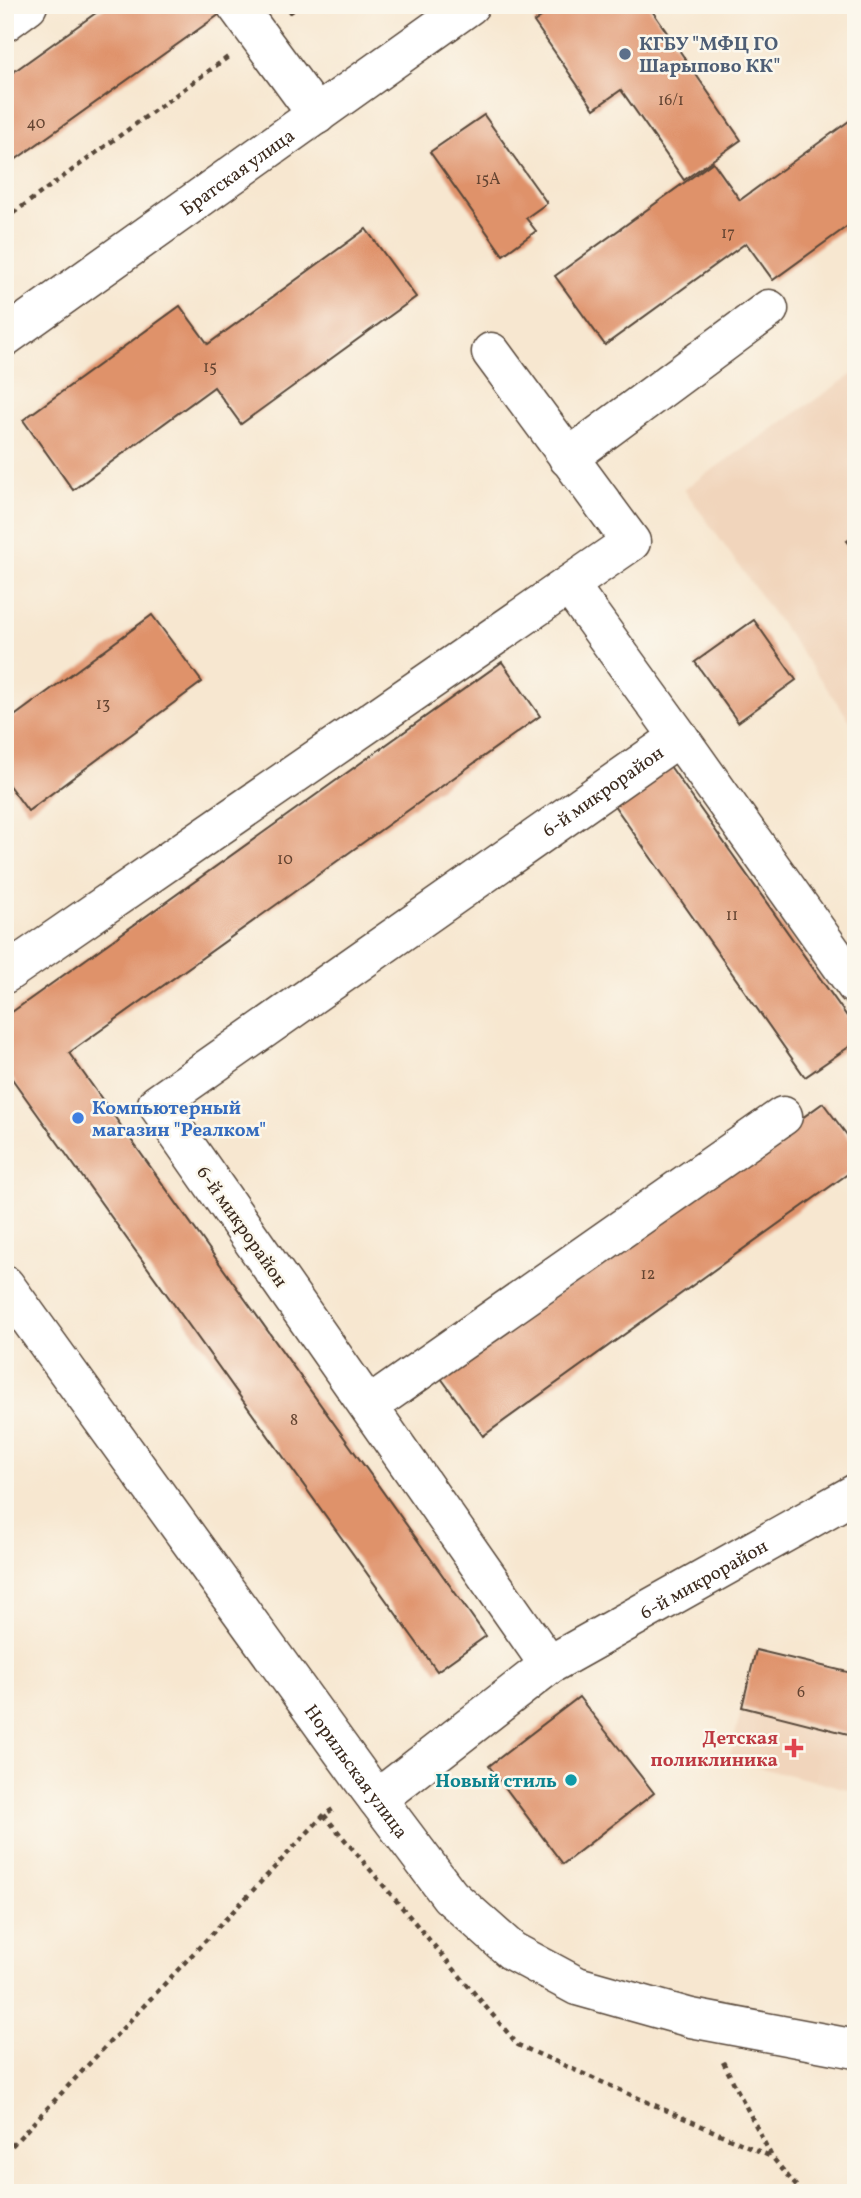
<svg xmlns="http://www.w3.org/2000/svg" width="861" height="2198" viewBox="0 0 861 2198" font-family="Vollkorn,serif">
<rect width="100%" height="100%" fill="#fbf7ec"/>
<filter id="ink" filterUnits="userSpaceOnUse"><feTurbulence type="fractalNoise" baseFrequency=".0143" numOctaves="2"/><feDisplacementMap in="SourceGraphic" scale="14" xChannelSelector="R" yChannelSelector="G"/><feConvolveMatrix kernelMatrix="1 2 1 2 8 2 1 2 1" color-interpolation-filters="sRGB"/></filter>
<filter id="wash" filterUnits="userSpaceOnUse"><feTurbulence type="fractalNoise" baseFrequency=".00686" numOctaves="4" result="noise"/><feDisplacementMap in="SourceGraphic" scale="28" xChannelSelector="R" yChannelSelector="G"/><feGaussianBlur stdDeviation="1.57" result="paint"/><feColorMatrix in="noise" values="0 0 0 0 0 0 0 0 0 0 0 0 0 0 0 0 0 1.4 0 .05"/><feComposite in="paint" operator="in"/></filter>
<g filter="url(#wash)">
<rect width="100%" height="100%" fill="#f7e7d0"/>
<g fill="#f1d5bc">
<path d="M856,372V729L684,489Z"/>
<path d="M742,1707L856,1736V1791L729,1760Z"/>
</g>
<g id="blocks">
<g fill="#df926a">
<path d="M107,5H214L220,14L5,167V78Z"/>
<path d="M558,5H648L741,140L684,180L621,90L594,109L534,22Z"/>
<path d="M484,115L547,203L526,218L536,231L503,255L430,152Z"/>
<path d="M856,116V220L773,280L746,243L605,345L555,276L713,162L740,200Z"/>
<path d="M366,229L416,297L241,424L214,387L73,490L23,420L180,306L208,344Z"/>
<path d="M856,535V552L847,541Z"/>
<path d="M152,615L202,682L28,811L5,780V723Z"/>
<path d="M754,620L796,680L738,722L695,662Z"/>
<path d="M502,662L540,716L69,1053L486,1636L437,1671L5,1069V1017Z"/>
<path d="M665,759L856,1029V1042L805,1077L609,798Z"/>
<path d="M823,1103L856,1147V1168L483,1436L441,1378Z"/>
<path d="M756,1650L856,1674V1736L742,1707Z"/>
<path d="M579,1697L654,1793L563,1864L489,1766Z"/>
</g>
</g>
</g>
<g filter="url(#ink)">
<use href="#blocks" fill-opacity="0" stroke="#574639" stroke-width="2"/>
<g fill="none" stroke-linecap="round" stroke-linejoin="round">
<g stroke="#574639" stroke-width="41">
<g id="minor">
<path d="M236,5L317,115"/>
<path d="M5,22L28,5"/>
<path id="s1" d="M5,337L470,5"/>
<path d="M568,458L769,309"/>
<path d="M569,585L679,737L856,986"/>
<path d="M5,974L631,542L491,352"/>
<path id="s2" d="M5,1285L368,1787L450,1896L512,1951L577,1986L691,2018L856,2049"/>
<path d="M369,1406L783,1116"/>
<path id="s3" d="M549,1665L856,1493"/>
<path id="s4" d="M377,1799L549,1665L157,1104L679,737"/>
</g>
</g>
<g stroke="#574639" stroke-width="4.5" stroke-dasharray="5 5" stroke-linecap="butt">
<path d="M289,13L300,5"/>
<path d="M5,219L228,57"/>
<path d="M324,1815L518,2045L772,2157"/>
<path d="M723,2062L772,2157L802,2193"/>
<path d="M5,2153L324,1815L336,1807"/>
</g>
<use href="#minor" stroke="#fff" stroke-width="38"/>
</g>
</g>
<circle fill="#5c6f8a" stroke="#fbf7ec" stroke-width="2.5" cx="625" cy="54" r="7"/>
<circle fill="#3f7fe0" stroke="#fbf7ec" stroke-width="2.5" cx="78" cy="1118" r="7"/>
<path fill="#e0444e" stroke="#fbf7ec" stroke-width="2.5" d="M790.5 1737.5h7v7h7v7h-7v7h-7v-7h-7v-7h7z"/>
<circle fill="#0f9aa8" stroke="#fbf7ec" stroke-width="2.5" cx="571" cy="1780" r="7"/>
<g text-anchor="middle" stroke-width="5" stroke-linejoin="round" paint-order="stroke">
<g font-size="16" fill="#644431">
<text x="671" y="105">16/1</text>
<text x="36" y="128">40</text>
<text x="488" y="184">15А</text>
<text x="728" y="238">17</text>
<text x="210" y="372">15</text>
<text x="103" y="709">13</text>
<text x="285" y="864">10</text>
<text x="732" y="920">11</text>
<text x="648" y="1279">12</text>
<text x="294" y="1425">8</text>
<text x="801" y="1697">6</text>
</g>
<g font-size="19" font-weight="bold" fill="#4e5e75" stroke="#fbf7ec" text-anchor="start">
<text x="639" y="50">КГБУ "МФЦ ГО<tspan x="639" dy="22">Шарыпово КК"</tspan></text>
</g>
<g font-size="19" fill="#3b2a1e" stroke="#fbf7ec">
<text dy="7" stroke="none"><textPath href="#s1" startOffset="285">Братская улица</textPath></text>
<text dy="7" stroke="none"><textPath href="#s4" startOffset="1447">6-й микрорайон</textPath></text>
<text transform="translate(243 1226) rotate(55)" y="7">6-й микрорайон</text>
<text dy="7" stroke="none"><textPath href="#s3" startOffset="177">6-й микрорайон</textPath></text>
<text dy="7" stroke="none"><textPath href="#s2" startOffset="600">Норильская улица</textPath></text>
</g>
<g font-size="19" font-weight="bold" fill="#366cbe" stroke="#fbf7ec" text-anchor="start">
<text x="92" y="1114">Компьютерный<tspan x="92" dy="22">магазин "Реалком"</tspan></text>
</g>
<g font-size="19" font-weight="bold" fill="#be3a42" stroke="#fbf7ec" text-anchor="end">
<text x="778" y="1744">Детская<tspan x="778" dy="22">поликлиника</tspan></text>
</g>
<g font-size="19" font-weight="bold" fill="#0d838f" stroke="#fbf7ec" text-anchor="end">
<text x="557" y="1787">Новый стиль</text>
</g>
</g>
<rect width="861" height="2198" fill="none" stroke="#fbf7ec" stroke-width="28"/>
</svg>
